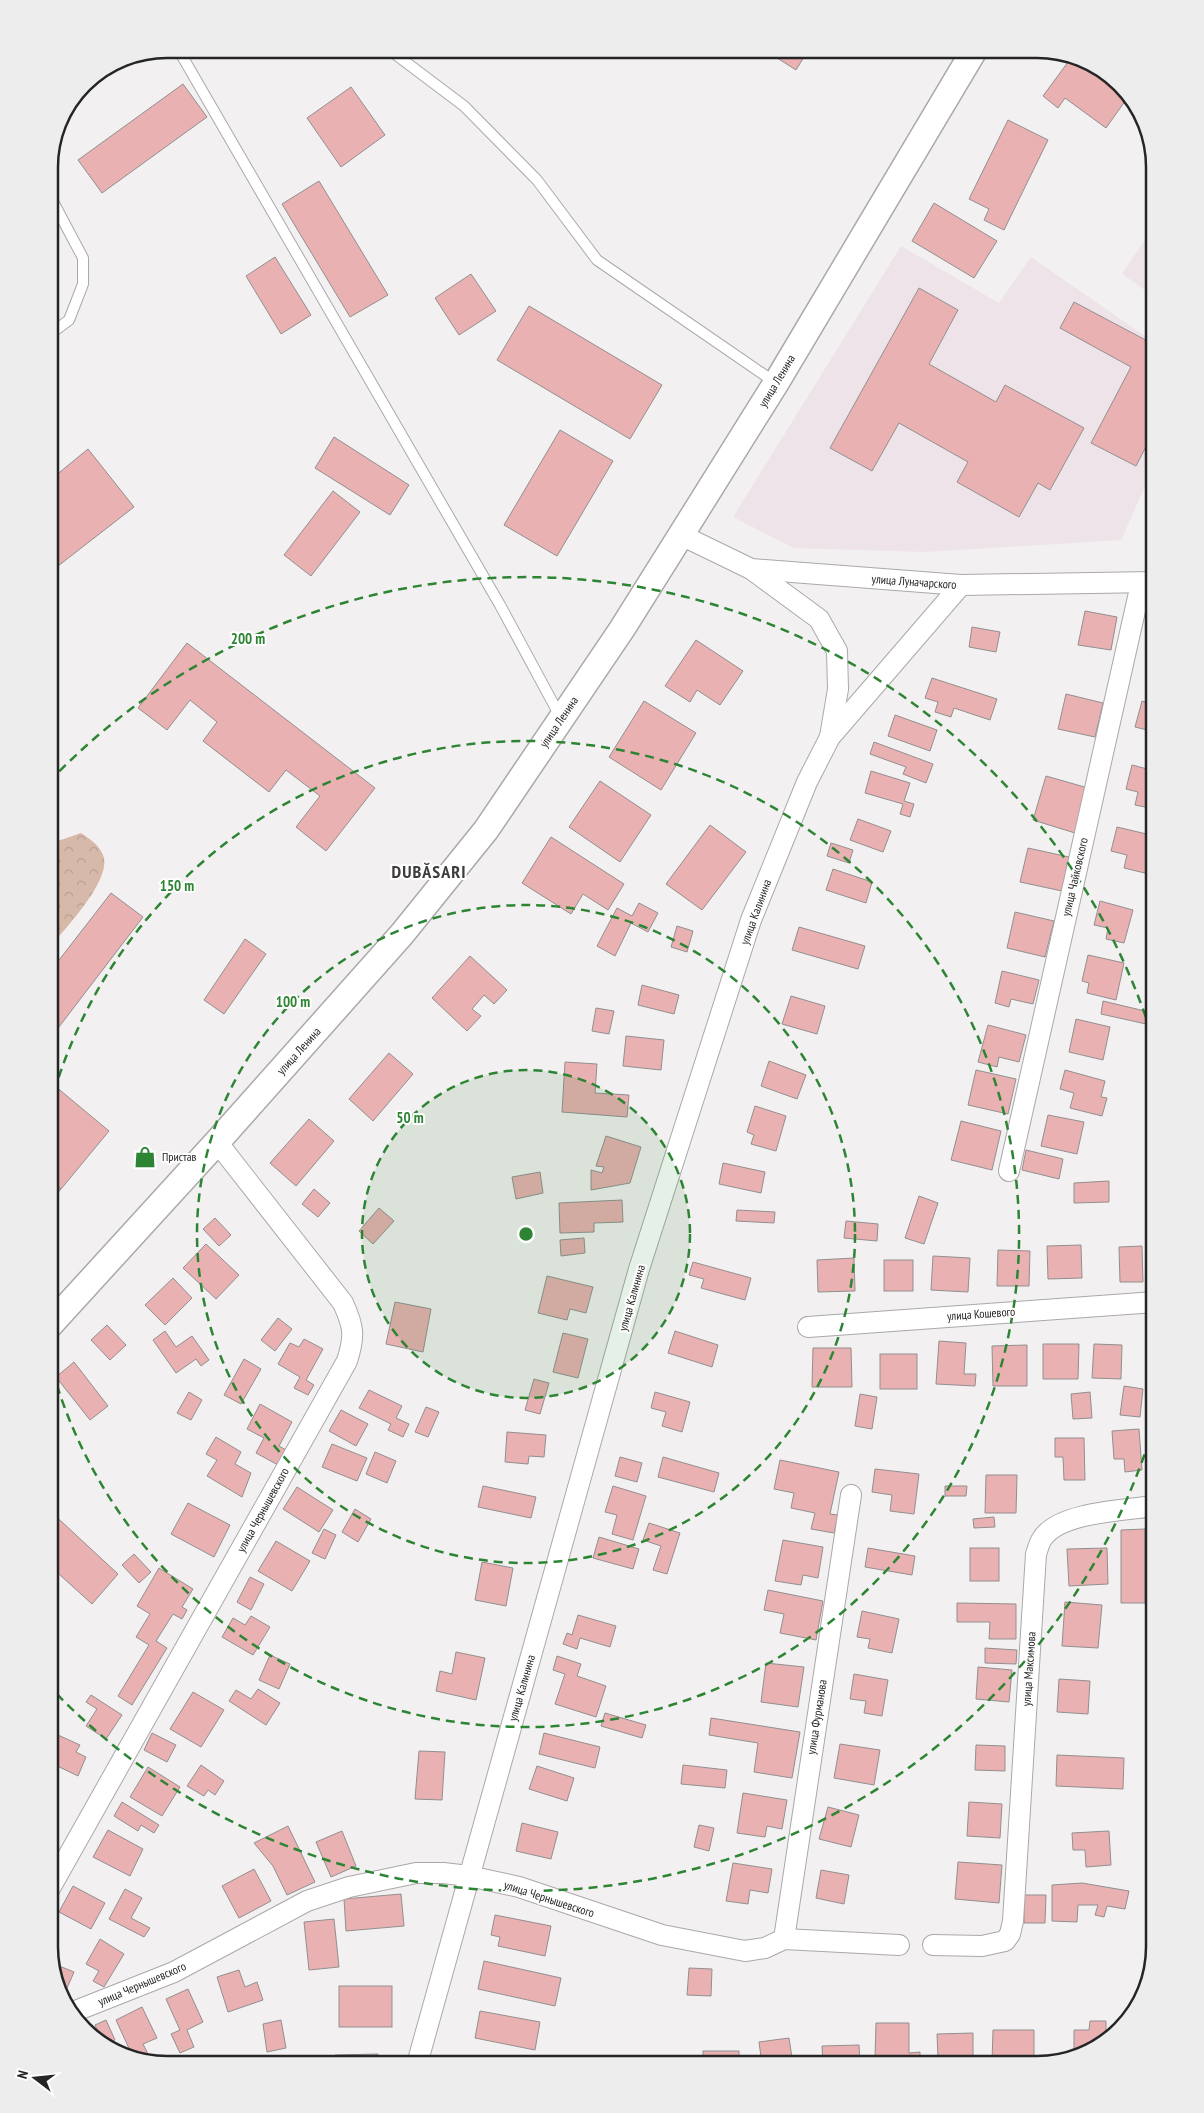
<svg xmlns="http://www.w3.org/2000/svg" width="1204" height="2113" viewBox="0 0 1204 2113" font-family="'PT Sans Narrow',sans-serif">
<defs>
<pattern id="forest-crowns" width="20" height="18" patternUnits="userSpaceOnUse" patternTransform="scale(1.25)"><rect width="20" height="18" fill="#d7b9aa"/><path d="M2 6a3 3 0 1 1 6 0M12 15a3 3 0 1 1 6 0" fill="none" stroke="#b89f92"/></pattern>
</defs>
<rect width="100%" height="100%" fill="#f3f0f1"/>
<g fill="#eee3e9">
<path d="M1155,225V291L1152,295L1122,274Z"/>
<path d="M901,246L999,303L1031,257L1155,343V464L1121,540L925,552L794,548L733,517Z"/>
</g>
<path fill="url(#forest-crowns)" d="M81,833C90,839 101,846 104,858C109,883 65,929 49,948V849L55,842Z"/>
<g fill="#e9b1b2" stroke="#928f8f">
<path d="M778,49H809L796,70L774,56Z"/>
<path d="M1071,58L1079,60L1128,97L1106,128L1065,98L1058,108L1043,96Z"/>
<path d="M183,84L207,117L102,193L78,160Z"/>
<path d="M351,87L385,135L341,167L307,118Z"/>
<path d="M1008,120L1048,140L1004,230L984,220L989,209L969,199Z"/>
<path d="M319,181L388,295L350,317L282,204Z"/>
<path d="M934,203L997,241L974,278L912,241Z"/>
<path d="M275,257L311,315L281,334L246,276Z"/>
<path d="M471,274L496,311L459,335L435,298Z"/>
<path d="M919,288L958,310L929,364L996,402L1005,385L1084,428L1050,490L1038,483L1019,517L957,482L968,462L899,423L872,471L830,448Z"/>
<path d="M1074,302L1155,345L1146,363L1155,368V429L1136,466L1091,443L1131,367L1060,328Z"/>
<path d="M529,306L662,385L630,439L497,360Z"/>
<path d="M560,430L613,461L557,556L504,525Z"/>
<path d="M334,437L409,485L390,515L315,468Z"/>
<path d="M88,449L134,507L49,573V481Z"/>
<path d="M333,491L360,512L311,576L284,555Z"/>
<path d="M1085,611L1117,617L1111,650L1078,645Z"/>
<path d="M1151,626H1155V664Z"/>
<path d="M972,627L1000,632L996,652L969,647Z"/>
<path d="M696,640L743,671L720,705L697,690L690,702L665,686Z"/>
<path d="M187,643L375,788L326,851L296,827L320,796L286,770L269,792L203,741L217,722L190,700L167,730L138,708Z"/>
<path d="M932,678L997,699L990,720L954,708L951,717L935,712L938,702L925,698Z"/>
<path d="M1066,694L1103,703L1095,737L1058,729Z"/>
<path d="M644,701L696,733L661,790L609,757Z"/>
<path d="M1142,701L1155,705V732L1135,727Z"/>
<path d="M895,715L937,730L930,751L888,736Z"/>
<path d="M874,742L933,764L926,783L903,774L906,767L870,754Z"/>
<path d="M1132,765L1155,771V809L1135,805L1138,792L1126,789Z"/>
<path d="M871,771L910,783L904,801L914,804L910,817L900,814L903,804L865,793Z"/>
<path d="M1046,776L1088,788L1075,833L1033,820Z"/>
<path d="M600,781L651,815L620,862L569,827Z"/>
<path d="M858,819L891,831L883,852L850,840Z"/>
<path d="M710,825L746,852L702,910L666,884Z"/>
<path d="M1117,827L1155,836V848L1149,874L1124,868L1127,855L1111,851Z"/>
<path d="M551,837L624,884L608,910L583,894L571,914L522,883Z"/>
<path d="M831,843L853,850L849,863L827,856Z"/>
<path d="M1028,848L1069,857L1062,891L1020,882Z"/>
<path d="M833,869L872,882L866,903L826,890Z"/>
<path d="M111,893L143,917L49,1040V973Z"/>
<path d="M1100,901L1133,910L1124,943L1106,939L1108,928L1094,925Z"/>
<path d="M639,903L658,913L648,932L631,923L615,956L597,946L617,908L632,916Z"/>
<path d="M1015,912L1054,921L1045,957L1007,948Z"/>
<path d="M677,926L693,931L687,952L671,947Z"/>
<path d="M799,927L865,946L858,969L792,950Z"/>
<path d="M245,939L266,954L224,1014L204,1000Z"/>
<path d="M1088,955L1124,963L1116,1000L1087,993L1089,983L1082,981Z"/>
<path d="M470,956L507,990L494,1004L484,995L472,1009L481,1016L467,1031L432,998Z"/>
<path d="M1002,971L1039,980L1033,1004L1011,999L1009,1007L995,1003Z"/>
<path d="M642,985L679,995L674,1014L638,1005Z"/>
<path d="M791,996L825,1006L817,1034L782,1024Z"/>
<path d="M1103,1001L1149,1012L1146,1024L1101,1014Z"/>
<path d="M596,1008L614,1011L609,1034L592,1031Z"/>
<path d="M1076,1019L1110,1027L1103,1060L1069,1052Z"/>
<path d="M988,1025L1026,1035L1019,1062L999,1057L997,1067L978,1062Z"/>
<path d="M626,1036L664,1040L661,1070L623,1066Z"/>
<path d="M389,1053L413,1074L373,1121L349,1099Z"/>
<path d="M769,1061L806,1075L797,1099L761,1086Z"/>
<path d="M565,1062L597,1064L595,1093L629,1095L627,1117L562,1112Z"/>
<path d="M976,1070L1016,1079L1008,1114L968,1105Z"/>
<path d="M1065,1070L1105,1081L1101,1097L1107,1098L1102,1116L1070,1108L1074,1093L1060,1089Z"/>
<path d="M49,1081L109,1131L61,1189L49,1178Z"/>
<path d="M755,1106L786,1116L776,1151L751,1144L754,1135L747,1132Z"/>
<path d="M1048,1115L1084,1122L1077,1154L1041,1146Z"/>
<path d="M309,1119L334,1141L296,1186L270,1163Z"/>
<path d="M961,1121L1001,1131L992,1170L951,1160Z"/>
<path d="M606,1136L641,1147L630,1183L591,1190V1170L602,1173L604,1167L596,1166Z"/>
<path d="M1026,1150L1063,1159L1059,1179L1022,1170Z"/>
<path d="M723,1163L765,1172L761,1193L719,1184Z"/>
<path d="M540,1172L543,1193L516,1199L512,1177Z"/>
<path d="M49,1178L61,1189L49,1204Z"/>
<path d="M1109,1181V1202L1074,1203V1183Z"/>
<path d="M314,1189L330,1203L318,1217L302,1204Z"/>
<path d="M919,1196L938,1203L924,1244L905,1238Z"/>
<path d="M622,1200L623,1222L594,1223V1232L560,1233L559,1203Z"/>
<path d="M379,1208L394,1221L373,1244L359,1231Z"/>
<path d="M737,1210L775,1212L774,1223L736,1221Z"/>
<path d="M215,1218L231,1235L219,1246L203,1229Z"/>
<path d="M846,1221L878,1224L877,1241L844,1238Z"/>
<path d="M584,1238L585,1253L561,1256L560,1240Z"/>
<path d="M206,1244L239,1275L216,1299L183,1268Z"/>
<path d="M1081,1245L1082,1278L1048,1279L1047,1246Z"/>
<path d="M1142,1246L1143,1282H1120L1119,1247Z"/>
<path d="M998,1250L1030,1251L1029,1286H997Z"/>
<path d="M933,1256L970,1258L968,1292L931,1290Z"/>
<path d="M854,1258L855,1291L818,1292L817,1260Z"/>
<rect x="884" y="1260" width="29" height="31"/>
<path d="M693,1262L751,1278L745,1300L701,1288L704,1279L689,1275Z"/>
<path d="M547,1276L593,1287L586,1313L570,1309L567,1320L538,1313Z"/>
<path d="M173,1278L192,1298L165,1325L145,1305Z"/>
<path d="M395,1302L431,1309L423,1352L386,1344Z"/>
<path d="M278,1318L292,1329L275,1351L261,1340Z"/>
<path d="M107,1325L126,1345L110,1360L91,1340Z"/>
<path d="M165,1331L176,1347L192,1336L209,1360L201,1366L196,1359L176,1373L153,1340Z"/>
<path d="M675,1331L718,1345L712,1367L668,1353Z"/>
<path d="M563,1333L588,1339L578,1378L553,1372Z"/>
<path d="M304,1339L323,1349L306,1380L314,1385L308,1395L294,1388L300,1377L278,1364L290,1343L299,1347Z"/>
<path d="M939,1341L966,1343L964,1374H976L975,1386L936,1384Z"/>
<path d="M1043,1344H1079L1078,1379H1043Z"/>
<path d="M1094,1344L1122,1345L1121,1379L1092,1378Z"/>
<path d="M1027,1345V1386H993L992,1346Z"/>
<path d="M813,1348H851L852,1387H812Z"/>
<rect x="880" y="1354" width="37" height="35"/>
<path d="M244,1359L261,1369L241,1404L224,1395Z"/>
<path d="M74,1362L108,1406L90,1420L56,1377Z"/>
<path d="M534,1379L549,1383L540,1414L525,1410Z"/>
<path d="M1124,1386L1143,1389L1140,1417L1120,1415Z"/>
<path d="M369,1390L402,1406L396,1418L409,1424L403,1437L388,1430L391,1424L359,1408Z"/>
<path d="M189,1392L202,1400L191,1420L177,1413Z"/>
<path d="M655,1392L690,1402L682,1432L662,1426L666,1412L651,1408Z"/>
<path d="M1090,1392L1092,1418L1073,1419L1071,1394Z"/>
<path d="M860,1394L877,1397L872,1429L855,1426Z"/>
<path d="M260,1404L292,1422L279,1446L288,1451L280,1466L256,1453L264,1438L247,1429Z"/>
<path d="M426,1407L439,1412L428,1437L415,1432Z"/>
<path d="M341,1410L368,1424L356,1446L329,1431Z"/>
<path d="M1139,1429L1142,1470L1125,1472L1124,1459H1114L1112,1431Z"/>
<path d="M507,1432L546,1435L544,1457L529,1456L528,1464L505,1462Z"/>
<path d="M216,1437L241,1452L235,1464L251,1473L242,1497L207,1476L217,1460L206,1454Z"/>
<path d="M1055,1438H1084L1085,1480H1064L1063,1457H1055Z"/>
<path d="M332,1444L367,1458L357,1481L322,1467Z"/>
<path d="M375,1452L396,1461L387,1483L366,1474Z"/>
<path d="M620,1457L642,1463L637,1482L615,1476Z"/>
<path d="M663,1457L719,1473L714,1492L658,1477Z"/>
<path d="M780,1460L839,1472L830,1514L838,1515L834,1533L811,1529L815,1513L791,1508L794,1493L774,1489Z"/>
<path d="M875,1469L919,1474L914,1514L890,1511L892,1495L872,1492Z"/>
<path d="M986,1475H1017L1016,1513H985Z"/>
<path d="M483,1486L536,1497L531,1518L478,1507Z"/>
<path d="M613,1486L646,1496L633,1540L612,1534L617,1515L605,1512Z"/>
<path d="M945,1486H967L966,1496H945Z"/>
<path d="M297,1487L333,1510L319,1532L283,1509Z"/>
<path d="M188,1503L230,1525L214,1557L171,1534Z"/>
<path d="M355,1509L371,1519L358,1542L342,1532Z"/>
<path d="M49,1510L118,1574L92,1604L49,1565Z"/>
<path d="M994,1517L995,1527L974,1528L973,1519Z"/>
<path d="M649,1523L680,1533L667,1574L653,1570L661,1546L643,1540Z"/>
<path d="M324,1529L336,1535L325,1559L312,1553Z"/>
<path d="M1145,1529V1603H1121V1530Z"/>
<path d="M599,1537L639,1549L633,1569L593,1558Z"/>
<path d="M783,1540L823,1547L818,1578L803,1575L801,1585L775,1581Z"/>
<path d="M276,1541L310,1561L292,1591L258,1571Z"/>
<path d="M868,1548L915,1556L912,1575L865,1567Z"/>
<rect x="970" y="1548" width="29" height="33"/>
<path d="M1107,1548L1108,1584L1069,1586L1067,1549Z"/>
<path d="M134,1554L151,1572L139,1583L122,1565Z"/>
<path d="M482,1562L513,1568L506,1606L475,1600Z"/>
<path d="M159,1568L193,1589L182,1607L187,1610L182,1619L173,1614L156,1641L167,1648L132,1705L118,1696L149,1645L136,1637L150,1614L137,1606Z"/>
<path d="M250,1577L264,1584L251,1610L237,1602Z"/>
<path d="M768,1590L823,1601L816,1640L780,1633L784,1614L764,1610Z"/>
<path d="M1065,1602L1102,1605L1098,1648L1062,1646Z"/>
<path d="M957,1603L1016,1604V1639H989L990,1622H957Z"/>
<path d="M862,1611L899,1619L892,1653L868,1648L870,1639L857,1637Z"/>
<path d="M578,1615L616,1626L610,1647L580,1638L577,1649L563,1644L567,1633L572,1635Z"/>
<path d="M251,1616L270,1627L253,1655L222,1637L233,1618L245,1625Z"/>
<path d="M985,1648L1017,1650L1016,1664L985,1663Z"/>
<path d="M456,1652L485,1658L476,1700L436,1691L440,1671L452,1674Z"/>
<path d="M270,1655L290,1664L279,1689L259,1680Z"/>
<path d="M557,1656L581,1664L577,1676L606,1686L596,1717L555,1704L565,1674L553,1670Z"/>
<path d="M766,1663L804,1667L798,1707L761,1702Z"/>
<path d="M978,1667L1012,1670L1009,1702L976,1699Z"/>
<path d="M854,1674L888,1680L882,1716L864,1713L866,1701L850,1699Z"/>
<path d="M1059,1679L1090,1681L1088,1714L1057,1712Z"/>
<path d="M258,1689L280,1703L266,1725L229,1701L236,1690L251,1699Z"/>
<path d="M193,1692L224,1710L201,1747L170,1729Z"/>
<path d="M91,1695L122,1715L106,1739L86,1726L97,1709L86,1702Z"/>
<path d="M605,1713L646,1725L642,1738L601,1726Z"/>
<path d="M711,1718L800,1732L792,1778L754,1772L758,1743L709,1735Z"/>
<path d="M152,1733L176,1745L167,1762L144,1750Z"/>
<path d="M544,1733L600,1747L595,1768L539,1754Z"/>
<path d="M58,1735L80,1745L76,1752L86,1757L78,1776L49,1762V1755Z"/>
<path d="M840,1744L880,1750L874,1785L834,1778Z"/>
<path d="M976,1745L1005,1746V1771L975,1770Z"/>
<path d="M419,1751L445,1752L442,1800L415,1799Z"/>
<path d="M1057,1755L1124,1758L1123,1789L1056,1786Z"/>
<path d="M201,1765L224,1781L215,1795L208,1790L204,1796L187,1786Z"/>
<path d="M683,1765L727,1770L725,1788L681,1784Z"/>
<path d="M537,1766L574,1778L567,1801L529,1789Z"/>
<path d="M148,1767L180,1787L162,1816L130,1797Z"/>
<path d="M743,1793L787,1800L782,1829L767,1826L765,1837L737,1833Z"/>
<path d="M122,1802L159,1825L154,1833L141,1825L138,1831L114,1816Z"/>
<path d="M969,1802L1002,1804L1000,1838L967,1836Z"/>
<path d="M828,1807L859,1815L851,1847L819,1839Z"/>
<path d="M49,1809L55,1813L49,1824Z"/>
<path d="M522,1823L558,1832L551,1859L516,1851Z"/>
<path d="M699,1825L714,1828L709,1851L694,1847Z"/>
<path d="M288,1826L315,1882L287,1895L273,1866L254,1843Z"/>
<path d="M108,1830L143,1849L130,1876L93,1857Z"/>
<path d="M342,1831L356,1866L331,1877L316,1842Z"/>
<path d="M1109,1831L1111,1865L1086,1867L1085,1850H1073L1072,1833Z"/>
<path d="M958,1862L1002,1865L999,1903L955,1899Z"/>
<path d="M733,1863L772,1869L768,1893L750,1890L748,1904L726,1901Z"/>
<path d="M254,1869L271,1901L239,1918L222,1886Z"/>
<path d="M821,1870L849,1875L844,1904L816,1898Z"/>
<path d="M1082,1883L1129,1891L1125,1909L1107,1906L1104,1917L1095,1915L1098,1905H1078L1077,1922L1052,1921V1885Z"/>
<path d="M73,1886L105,1903L91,1929L59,1912Z"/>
<path d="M125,1889L142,1898L131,1918L150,1928L144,1937L109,1919Z"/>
<path d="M401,1894L404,1926L346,1931L344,1899Z"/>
<path d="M1024,1895H1046L1045,1923H1024Z"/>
<path d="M495,1915L551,1926L545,1956L498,1946L500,1937L491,1935Z"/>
<path d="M334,1919L339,1967L309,1970L304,1922Z"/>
<path d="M100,1939L124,1954L104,1987L93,1981L99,1971L86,1964Z"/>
<path d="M484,1961L561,1978L555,2006L478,1989Z"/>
<path d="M52,1963L74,1972L64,1995L59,1992Z"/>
<path d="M689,1968L712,1969L711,1996L687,1995Z"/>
<path d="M239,1970L245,1987L257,1982L263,2000L228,2012L217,1977Z"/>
<rect x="339" y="1986" width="53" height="41"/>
<path d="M188,1989L203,2022L187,2030L194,2047L180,2053L171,2034L180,2030L166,1999Z"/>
<path d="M142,2007L157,2038L143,2044L151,2060L149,2061L132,2055L116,2020Z"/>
<path d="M480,2011L540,2022L535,2050L475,2038Z"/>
<path d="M106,2020L115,2040L104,2045L95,2025Z"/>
<path d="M281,2020L286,2048L267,2052L263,2024Z"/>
<path d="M1090,2021H1106V2038L1089,2052L1074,2056V2030H1089Z"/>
<path d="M876,2023H909V2053L920,2052V2064H902V2059H875Z"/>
<path d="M993,2030H1034V2063H992Z"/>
<path d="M973,2033V2064H927V2059L938,2058L937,2034Z"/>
<path d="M789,2038L793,2064H762L759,2042Z"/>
<path d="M859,2045L860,2064H823L822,2046Z"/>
<rect x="703" y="2051" width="36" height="13"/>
<path d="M378,2054V2064H335V2055Z"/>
<rect x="648" y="2056" width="25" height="8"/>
</g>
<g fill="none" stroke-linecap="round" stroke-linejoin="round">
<g stroke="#aba8aa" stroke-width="12">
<g id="service">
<path d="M178,49L500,605L561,718"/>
<path d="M392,49L391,51L464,106L537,180L597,260L776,383"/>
<path d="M49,335L69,320L83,284V258L49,194"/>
</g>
</g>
<g stroke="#aba8aa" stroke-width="22">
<g id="minor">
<path d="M681,535L751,569L961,585L1153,582"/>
<path d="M751,569L819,619L837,651L838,689L830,737"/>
<path d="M1009,1171L1141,584"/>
<path d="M808,1327L1155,1302"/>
<path d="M49,1890L347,1361C355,1336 354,1327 343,1303L217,1142"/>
<path d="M784,1939L851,1495"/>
<path d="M933,1945L982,1946L1005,1941L1010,1934L1013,1921L1036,1554C1038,1549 1039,1543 1042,1539C1058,1512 1126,1510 1155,1506"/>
<path d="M73,2012L174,1972L307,1901L349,1887L416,1873H443L469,1876L519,1887L662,1935L745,1951L765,1948L784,1939L899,1945"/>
<path d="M417,2064L639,1269L751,920L807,782L830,737L961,585"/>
</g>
</g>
<g stroke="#aba8aa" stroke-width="28">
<path id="tertiary" d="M49,1326L217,1142L402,934L486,830L622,629L681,535L776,383L975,49"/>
</g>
<use href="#service" stroke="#fff" stroke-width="10"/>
<use href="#minor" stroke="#fff" stroke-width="20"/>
<use href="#tertiary" stroke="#fff" stroke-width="25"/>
</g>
<circle cx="526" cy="1234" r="164" fill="#2d8534" fill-opacity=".12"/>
<g fill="none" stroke="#2d8534" stroke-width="2.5" stroke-dasharray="9 6">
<circle cx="526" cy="1234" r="164"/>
<circle cx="526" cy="1234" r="329"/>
<path d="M50 1106A493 493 0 1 1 50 1362"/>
<path d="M1154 1426A657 657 0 0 1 49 1686M49 782A657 657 0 0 1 1154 1042"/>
</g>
<defs>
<g id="shop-bare" transform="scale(1.725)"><path d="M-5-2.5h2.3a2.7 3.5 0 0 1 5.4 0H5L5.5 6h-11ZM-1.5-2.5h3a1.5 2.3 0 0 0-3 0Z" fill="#2d8534" stroke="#fffefe" stroke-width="2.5" paint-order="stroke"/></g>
</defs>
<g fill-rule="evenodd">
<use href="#shop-bare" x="145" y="1157"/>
</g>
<g text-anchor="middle" stroke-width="4" stroke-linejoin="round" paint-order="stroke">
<g font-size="12" fill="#262525" stroke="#fffefe">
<text transform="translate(777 381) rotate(-59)" y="4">улица Ленина</text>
<text transform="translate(914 582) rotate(4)" y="4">улица Луначарского</text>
<text transform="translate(559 722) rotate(-56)" y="4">улица Ленина</text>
<text transform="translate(1075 877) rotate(-77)" y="4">улица Чайковского</text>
<text transform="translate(756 912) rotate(-70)" y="4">улица Калинина</text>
<text transform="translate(299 1051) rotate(-48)" y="4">улица Ленина</text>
<text transform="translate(632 1298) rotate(-74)" y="4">улица Калинина</text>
<text transform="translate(981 1314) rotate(-4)" y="4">улица Кошевого</text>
<text transform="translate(263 1510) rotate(-61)" y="4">улица Чернышевского</text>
<text transform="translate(1029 1669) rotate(-86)" y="4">улица Максимова</text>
<text transform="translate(522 1688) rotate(-74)" y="4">улица Калинина</text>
<text transform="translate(817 1717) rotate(-81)" y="4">улица Фурманова</text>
<text transform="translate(549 1899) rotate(18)" y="4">улица Чернышевского</text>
<text transform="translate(142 1984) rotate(-23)" y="4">улица Чернышевского</text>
</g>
<g font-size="12" fill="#262525" stroke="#fffefe" text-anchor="start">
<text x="162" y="1161">Пристав</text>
</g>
<g font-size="18" font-weight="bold" letter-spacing="1" fill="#3e3b3d" stroke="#fffefe">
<text x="429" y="878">DUBĂSARI</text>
</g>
</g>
<path d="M0 0H1204V2113H0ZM167 58H1037A109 109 0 0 1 1146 167V1947A109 109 0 0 1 1037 2056H167A109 109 0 0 1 58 1947V167A109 109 0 0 1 167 58Z" fill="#eeeded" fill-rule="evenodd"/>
<path fill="none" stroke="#262525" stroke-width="2.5" d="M167 58H1037A109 109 0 0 1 1146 167V1947A109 109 0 0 1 1037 2056H167A109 109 0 0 1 58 1947V167A109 109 0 0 1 167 58Z"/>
<circle cx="526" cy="1234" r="8" fill="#2d8534" stroke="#fffefe" stroke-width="2.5"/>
<g font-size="15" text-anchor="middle" font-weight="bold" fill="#2d8534" stroke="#fffefe" stroke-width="4" stroke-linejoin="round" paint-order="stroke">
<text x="248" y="644">200 m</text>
<text x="177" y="891">150 m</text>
<text x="293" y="1007">100 m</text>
<text x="410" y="1123">50 m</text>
</g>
<g transform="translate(35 2078) rotate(286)" stroke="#fffefe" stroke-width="4" paint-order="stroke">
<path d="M0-4L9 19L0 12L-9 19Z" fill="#262525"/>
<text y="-8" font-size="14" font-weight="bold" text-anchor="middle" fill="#262525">N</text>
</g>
</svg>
